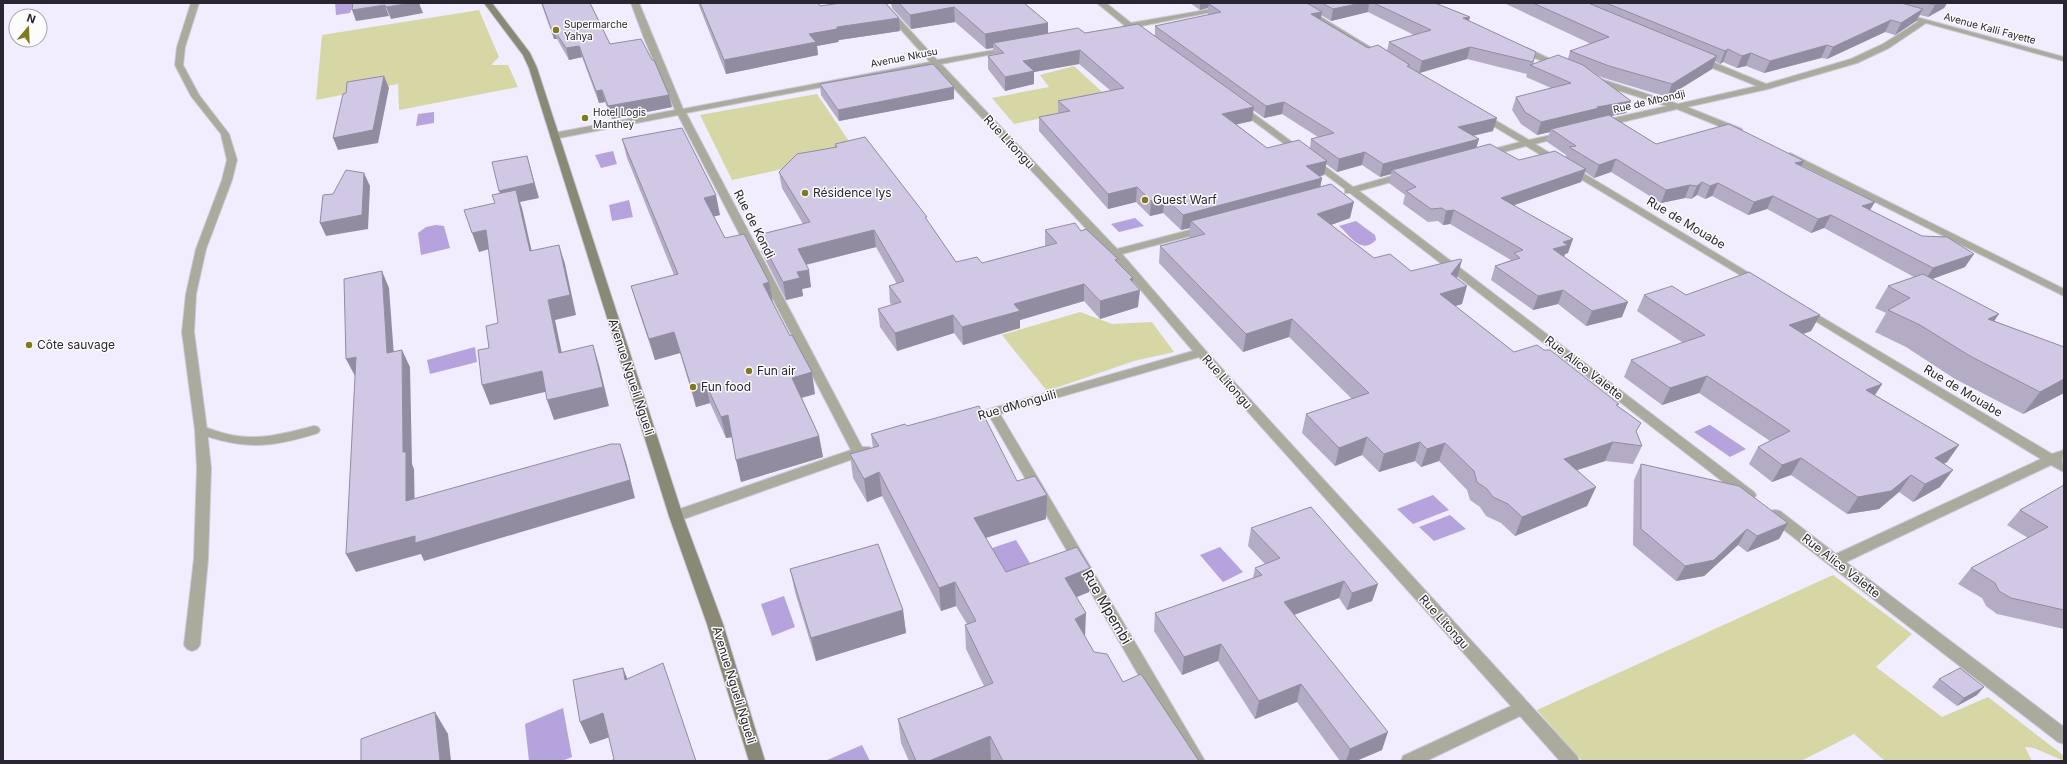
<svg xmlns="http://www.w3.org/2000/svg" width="2067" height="764" viewBox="0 0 2067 764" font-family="Inter,sans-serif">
<rect width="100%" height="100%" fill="#f1ecfe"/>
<g fill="#d7d6a5">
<path d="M479,10L499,57L491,65H508L518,87L399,110L398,84L316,100L322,35Z"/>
<path d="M1074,66L1114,103L1014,124L992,98L1049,87L1040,75Z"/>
<path d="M817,94L857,153L732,180L700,115Z"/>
<path d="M1080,312L1112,324L1152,322L1174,352L1134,361L1047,391L1002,335Z"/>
<path d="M1833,575L1912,634L1876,667L1942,717L1988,697L2064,756V761L2034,748L2025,747L2032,761H1885L1854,734L1801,761H1582L1537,710Z"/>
</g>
<g fill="#b6a2dc">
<path d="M335,3H354L350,13L336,15Z"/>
<path d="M434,112V123L416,126L418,114Z"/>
<path d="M613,151L617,164L601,168L595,155Z"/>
<path d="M629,200L633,217L612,221L609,205Z"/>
<path d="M1135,218L1144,226L1119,232L1111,224Z"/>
<path d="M1356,221L1375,235L1376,240C1361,256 1349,234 1339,226Z"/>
<path d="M436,225L444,226L450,248L421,255L418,233L426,227Z"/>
<path d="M475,347L477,362L430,374L427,360Z"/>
<path d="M1709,425H1710L1746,449L1730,457L1694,432Z"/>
<path d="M1433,495L1449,510L1413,524L1397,509Z"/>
<path d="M1450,515L1466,529L1434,541L1419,527Z"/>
<path d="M1016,540L1036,573L1011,582L992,548Z"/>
<path d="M1220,547L1243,572L1223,582L1200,555Z"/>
<path d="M784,596L795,627L772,636L761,604Z"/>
<path d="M563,708L572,757L562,761H529L525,724Z"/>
<path d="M862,745L870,761H825Z"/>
</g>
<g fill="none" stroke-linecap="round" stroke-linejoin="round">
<g stroke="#cdc8d9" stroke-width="2">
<path id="lane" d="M201,426C211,429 221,433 231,435C260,441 286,433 314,426L318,427L320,430L318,433C270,448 245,450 197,433L195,430L197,427Z"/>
</g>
<g stroke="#cdc8d9" stroke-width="2">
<g id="street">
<path d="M191,3H199L185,47L183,65L199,95L229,134L237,160L232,180L206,249L196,294L194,332L207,430L211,468L208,559L200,645L197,649L192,651L187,649L184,645L194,559L197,468L195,430L182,332L186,294L196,249L222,180L227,160L221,134L191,96L175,65L177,47Z"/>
<path d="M631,3H639L683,109L930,62L877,3H885L937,60L1012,47V51H1009L941,64L1117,249L1205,226L1209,227L1210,229L1209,231L1122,254L1205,350L1577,756L1579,761H1560L1520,716L1426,761H1401L1403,756L1511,706L1199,357L1000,414L1205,761H1188L990,417L969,423L963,419L965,416L1193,351L1111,255L933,66L686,113L862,447H870L871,450L870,453L681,520L676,521L671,520L669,516L671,512L851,450L678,115L554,139L550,136L554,133L675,110L644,38Z"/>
<path d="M1097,3H1106L1131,23L1223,7L1227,9L1136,27L1146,35L1142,37L1128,28H1124V25Z"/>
<path d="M1289,3H1298L1385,56L1378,58Z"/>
<path d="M1916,17L2064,57V61L1926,23L1889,48L1857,63L1768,89L1687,107L1742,129V133H1736L1677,109L1601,127L1597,124L1601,121L1667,106L1592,82V78H1598L1678,104L1757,86L1695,61V57H1701L1766,84L1851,59L1883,44L1919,21H1916Z"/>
<path d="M1521,48H1527L1565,66L1558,68L1521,52Z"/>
<path d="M1239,103L1353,187L1406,172L1409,173V177L1359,191L1754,492L1756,495L1754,498H1744L1350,193H1345V189L1236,108V104Z"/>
<path d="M1481,112L1529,140L1565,132V136L1535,144L1764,282L1763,284H1755L1526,146L1485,157L1482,156V152L1520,142L1478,117V113Z"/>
<path d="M1790,153L2064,289V296L1787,158L1785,156Z"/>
<path d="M1803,306L2052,454L2064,450L2062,460L2064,472L2051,465L1846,562L2064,727V744L2058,742L1770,519L1768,515L1770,511L1775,510L1780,511L1836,554L2041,459L1799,311L1797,309L1799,307Z"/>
</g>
</g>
<g stroke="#cdc8d9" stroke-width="2">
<path id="secondary" d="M484,3H492L530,53L537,68L683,516L723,624L765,761H749L707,624L669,516L529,68L523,55Z"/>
</g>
<use href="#lane" fill="#aaaa9d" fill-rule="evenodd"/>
<use href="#street" fill="#aaaa9d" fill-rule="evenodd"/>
<use href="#secondary" fill="#898975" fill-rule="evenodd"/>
</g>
<g fill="#b4acc5" fill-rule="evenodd">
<path d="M541,3H590L610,44L672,107L612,119L605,102L599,103L582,57L569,60L557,39H554Z"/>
<path d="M698,3H818L820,6L899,18L900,31L839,40L838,42L817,46L818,55L726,74Z"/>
<path d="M891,3H1024L1048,23V33H1085L1155,35V26L1208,15V8L1200,10L1190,3H1435L1469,21L1536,52L1533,64L1568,59L1570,51L1591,44L1504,3H1947L1944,8L1928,17L1920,15L1916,21L1895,35L1885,32L1827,59L1821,58L1764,73L1746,66L1737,68L1723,62L1720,64L1715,61L1712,69L1667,97L1604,78L1596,75L1631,101L1626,113L1611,116L1656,144L1801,166L1870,210L1965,267L1932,279L1994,321L2064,347V393L2023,414L1955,379L1906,347L1875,332L1886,313L1875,308L1888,286L1914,277L1824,228L1811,233L1767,209L1748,215L1712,196L1705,199L1697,195L1691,199L1685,198L1661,203L1611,172L1594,178L1585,172L1581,182L1514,205L1568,253L1565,254L1564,257L1622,317L1586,326L1558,304L1533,310L1491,280L1495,266L1511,260L1450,224L1443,225L1438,221L1428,222L1403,204L1405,195L1389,183L1391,174L1380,177L1362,165L1337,172L1326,164L1324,175L1319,176L1322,178L1320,187L1350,218L1331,225L1374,258L1411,271L1457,278L1462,304L1455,306L1514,352L1618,406L1641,423L1636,432L1642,446L1633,464L1605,461L1577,470L1596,487L1587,506L1515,536L1501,523L1486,516L1480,507L1470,500L1467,490L1439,461L1421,467L1415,461L1379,472L1362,455L1335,466L1302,433L1306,414L1352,399L1289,337L1243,352L1159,263L1160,246L1189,238L1190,228L1181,230L1163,213L1150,216L1136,202L1108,209L1039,131V117L1058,114V101L1111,91L1079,64L1034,72V84L1005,91L988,69V56L994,55L993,48L986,49L955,22L911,29L892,8ZM1368,12L1414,35L1389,42L1387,51L1368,48L1320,20L1321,15L1331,21ZM1467,59L1527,74L1526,77L1551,88L1516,97L1512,110L1521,124L1537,135L1550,132L1546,141L1566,155V157L1519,160L1476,148L1479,139L1473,136L1493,131L1420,73ZM1253,110L1264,118L1282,114L1318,137L1311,139L1310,148H1267L1236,124L1252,121Z"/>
<path d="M820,84L954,87V99L839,121L821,95Z"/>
<path d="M622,139L720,215L714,216L725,238L773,302L815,394L802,398L819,436L823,457L741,482L732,437L726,438L710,403L696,407L680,353L655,360L637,306L631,286L674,275L627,158Z"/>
<path d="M835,144L927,220L956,262L982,263L1045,246V230L1081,231L1118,263L1133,283L1138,307L1100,319L1084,301L1020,320V328L963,345L954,333L897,351L880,327L878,309L892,305L890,303L889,286L897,284L876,247L806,265L811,287L802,289L803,296L786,300L761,251L758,235L803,224L782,188L779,172L835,147Z"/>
<path d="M1644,295H1686L1820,315L1811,331L1803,334L1882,384L1875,395L1959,445L1947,462L1944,464L1940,487L1913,502L1899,492L1879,509L1847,514L1791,475L1772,482L1749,464L1758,447L1770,441L1699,393L1662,405L1624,377L1631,360L1683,343L1637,311Z"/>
<path d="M907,426L1017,481L1046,519L986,538L1006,572L1090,568L1089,592L1077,597L1085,637L1094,652L1199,761H992L991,760L988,761H909L901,743L898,719L984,686L966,649L965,625L967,624L956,606L941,611L882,496L867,502L853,478L850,454L873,448L871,434Z"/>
<path d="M1641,464L1788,523L1779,539L1747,552L1738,545L1704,576L1676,581L1633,545L1634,480Z"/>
<path d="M2064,485V629L1997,614L1986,606L1982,598L1958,584L1971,568L2028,538L2007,525L2020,510Z"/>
<path d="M1251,528L1378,584L1372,601L1347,610L1339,598L1294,615L1382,750L1356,761H1340L1297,702L1255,719L1218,661L1182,675L1154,631L1155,613L1253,578L1255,568L1265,564L1248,546Z"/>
<path d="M790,569L903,610L906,633L816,661L795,592Z"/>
<path d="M1939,679L1977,695L1957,706L1932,687Z"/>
</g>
<g fill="#928ca0">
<path d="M413,3H419L423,13L391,19L386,7Z"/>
<path d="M1200,3H1238L1209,4L1208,8L1200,10Z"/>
<path d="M1361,3H1369L1368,12L1331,21L1333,9Z"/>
<path d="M1938,3H1947L1944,8L1928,17L1935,5Z"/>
<path d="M385,5L389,16L356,21L352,10Z"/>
<path d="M954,7L955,22L911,29L910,15Z"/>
<path d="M1923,9L1916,21L1895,35L1901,23Z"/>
<path d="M1322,12L1320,23L1311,14Z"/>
<path d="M1470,17L1467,28L1463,18Z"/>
<path d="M899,18L900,31L839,40L838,42L817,46L818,55L726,74L724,60L809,34L837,27Z"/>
<path d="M1891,20L1885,32L1827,59L1833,47Z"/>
<path d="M1048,23V38L993,43V48L986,49L985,34Z"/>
<path d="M551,28H553L557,39H554Z"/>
<path d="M1827,45L1821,58L1764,73L1770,61Z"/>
<path d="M579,46L582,57L569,60L566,48Z"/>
<path d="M1470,47L1467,59L1419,73L1422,61Z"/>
<path d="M1728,49L1723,62L1720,64L1725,51Z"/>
<path d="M1080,50L1079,64L1034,72V84L1005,91V77L1023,61Z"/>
<path d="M1751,53L1746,66L1737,68L1742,56Z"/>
<path d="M1717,56L1712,69L1667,97L1672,84Z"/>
<path d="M384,76L389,88L378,143L338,150L333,138Z"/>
<path d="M954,87V99L839,121L838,110Z"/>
<path d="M602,90L605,102L599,103L596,91Z"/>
<path d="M669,95L672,107L612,119L608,106Z"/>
<path d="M1631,101L1626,113L1595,119L1551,129L1550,132L1537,135L1541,122L1597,107Z"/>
<path d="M1284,102L1282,114L1264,118L1266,106Z"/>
<path d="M1254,107L1252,121L1221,128L1222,114Z"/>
<path d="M1497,118L1493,131L1454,140L1458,127Z"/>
<path d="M1479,139L1475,152L1392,170L1391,174L1380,177L1383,164Z"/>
<path d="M1365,152L1362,165L1337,172L1339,159Z"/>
<path d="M527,156L539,198L520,202L522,208L536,270L504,205L499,191Z"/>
<path d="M1616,159L1611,172L1594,178L1599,165Z"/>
<path d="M1327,161L1324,175L1303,181L1306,166Z"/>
<path d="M1804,161L1798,173L1795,163Z"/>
<path d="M1586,169L1581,182L1497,211L1501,198Z"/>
<path d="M364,173L370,186L368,229L326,236L320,223Z"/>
<path d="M1322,178L1319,193L1191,221L1190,228L1181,230L1183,215Z"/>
<path d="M1702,182L1697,195L1691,199L1697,186Z"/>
<path d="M1718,183L1712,196L1705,199L1710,186Z"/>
<path d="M1690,185L1685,198L1661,203L1666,190Z"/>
<path d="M1137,187L1136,202L1108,209V194Z"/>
<path d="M716,195L720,215L708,218L704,198Z"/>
<path d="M1773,196L1767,209L1748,215L1754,202Z"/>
<path d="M1165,198L1163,213L1150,216L1151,201Z"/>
<path d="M1354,202L1350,218L1314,231L1317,214Z"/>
<path d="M1875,202L1867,215L1862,206Z"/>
<path d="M1454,210L1450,224L1443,225L1446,211Z"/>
<path d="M1831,215L1824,228L1811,233L1818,219Z"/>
<path d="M486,230L493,248L479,252L472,233Z"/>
<path d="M874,230L876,247L800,266L798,249Z"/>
<path d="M1573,239L1568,253L1565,254L1563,259L1553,249L1563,242Z"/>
<path d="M559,245L565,264L576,315L555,320L566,373L559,353L548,300Z"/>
<path d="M1974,254L1965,267L1924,282L1933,268Z"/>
<path d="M1462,260L1457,278L1451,274Z"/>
<path d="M809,270L811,287L802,289L803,296L786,300L783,282L797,272Z"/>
<path d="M382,271L389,288L395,370L387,353Z"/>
<path d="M1133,278L1132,292L1140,290L1138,307L1100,319V301L1130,279Z"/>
<path d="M769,282L773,303L763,284Z"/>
<path d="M1084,284V301L1020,320V328L963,345L962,327L1014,304Z"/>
<path d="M1467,286L1462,304L1435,312L1440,294Z"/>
<path d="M1563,290L1558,304L1533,310L1538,296Z"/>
<path d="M1628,302L1622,317L1586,326L1592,311Z"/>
<path d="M1999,314L1984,336L1988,319Z"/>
<path d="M953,315L954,333L897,351L895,333Z"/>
<path d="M1820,315L1811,331L1781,342L1789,325Z"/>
<path d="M1292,319L1289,337L1243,352L1246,334Z"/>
<path d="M674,332L680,353L655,360L649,339Z"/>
<path d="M593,345L599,365L609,406L554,420L547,400Z"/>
<path d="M402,350L410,367L412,464L414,469L415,518L406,501L403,452Z"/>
<path d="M356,357L355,376L346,359Z"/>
<path d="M542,371L549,391L490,405L482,385Z"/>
<path d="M812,372L815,394L796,399L792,378Z"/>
<path d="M1707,376L1699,393L1662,405L1670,388Z"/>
<path d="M2064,379V393L2023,414L2040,392Z"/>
<path d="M705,382L710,403L696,407L691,386Z"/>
<path d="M1882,384L1871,401L1866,390Z"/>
<path d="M728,415L733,437L726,438L721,417Z"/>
<path d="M819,436L823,457L741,482L736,460Z"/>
<path d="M1367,437L1362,455L1335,466L1339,448Z"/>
<path d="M1420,442L1415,461L1379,472L1384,454Z"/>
<path d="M1613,442L1605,461L1556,477L1564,459Z"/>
<path d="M1445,443L1439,461L1421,467L1427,449Z"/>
<path d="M620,444L626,462L635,498L424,561L421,554L356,572L346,554Z"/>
<path d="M1959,445L1947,462L1923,475L1935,458Z"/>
<path d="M1801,458L1791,475L1772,482L1782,465Z"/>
<path d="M1953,470L1940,487L1913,502L1925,484Z"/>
<path d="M879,472L882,496L867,502L864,479Z"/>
<path d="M1911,475L1899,492L1879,509L1847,514L1858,497Z"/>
<path d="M1596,487L1587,506L1515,536L1522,517Z"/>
<path d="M1047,495L1046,519L975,541L974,518Z"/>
<path d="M1788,523L1779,539L1747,552L1757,536Z"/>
<path d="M1747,529L1738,545L1704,576L1676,581L1685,566Z"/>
<path d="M1090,568L1089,592L1064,602L1065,578Z"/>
<path d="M1344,581L1339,598L1280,620L1284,602Z"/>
<path d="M955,582L956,606L941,611L939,588Z"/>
<path d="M1378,584L1372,601L1347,610L1352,593Z"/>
<path d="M903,610L906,633L816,661L811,638Z"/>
<path d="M1086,613L1085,637L1075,619Z"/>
<path d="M1221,644L1218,661L1182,675L1184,657Z"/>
<path d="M623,668L632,690L625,680Z"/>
<path d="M1301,684L1297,702L1255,719L1259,701Z"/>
<path d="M1984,687L1977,695L1957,706L1964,698Z"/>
<path d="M435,712L448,734L451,761H440Z"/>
<path d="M603,713L613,736L590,744L580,722Z"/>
<path d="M1388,732L1382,750L1356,761H1346L1350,749Z"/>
<path d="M990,736L991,760L988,761H929Z"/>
</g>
<g fill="#d1c8e5" stroke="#928ca0">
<path d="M353,3H413L386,7L385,5L352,10Z"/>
<path d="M542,3H590L610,44L641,39L652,60H654L669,95L608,106L602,90L596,91L579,46L566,48L553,28H551Z"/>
<path d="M700,3H818L820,6L841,3H885L899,18L837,27V29L809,34L816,42L724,60Z"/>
<path d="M899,3H1024L1048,23L985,34L954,7L910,15Z"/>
<path d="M1213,3H1307L1322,12L1311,14L1368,48L1378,45L1410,65L1407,66L1497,118L1458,127L1479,139L1383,164L1365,152L1339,159L1311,139L1334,133L1284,102L1266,106L1155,26L1221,12L1209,4Z"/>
<path d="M1322,3H1361L1333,9Z"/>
<path d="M1374,3H1435L1470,17L1463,18L1536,52L1533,62L1470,47L1422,61L1389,42L1431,30Z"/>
<path d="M1533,3H1588L1717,56L1672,84L1609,66L1570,51L1609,37Z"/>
<path d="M1606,3H1901L1923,9L1901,23L1891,20L1833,47L1827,45L1770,61L1751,53L1742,56L1728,49L1725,51Z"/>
<path d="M1927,3H1938L1935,5Z"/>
<path d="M1138,24L1254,107L1222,114L1267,148L1299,140L1327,161L1306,166L1322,178L1183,215L1165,198L1151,201L1137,187L1108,194L1039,117L1070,111L1058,101L1124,88L1080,50L1023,61L1034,71L1005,77L988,56L1004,53L993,43L1078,28L1085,33Z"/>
<path d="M1558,55L1583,65L1631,101L1597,107L1599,108L1541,122L1525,112L1516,97L1571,83L1530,65Z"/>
<path d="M933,64L954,87L838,110L820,84Z"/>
<path d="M384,76L373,130L333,138L343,94L346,93L347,82Z"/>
<path d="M1609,115L1656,144L1729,124L1804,161L1795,163L1875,202L1862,206L1922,236L1947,237L1974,254L1933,268L1831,215L1818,219L1773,196L1754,202L1718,183L1710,186L1702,182L1697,186L1690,185L1666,190L1616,159L1599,165L1569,147L1576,146L1551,129Z"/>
<path d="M682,128L716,195L704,198L725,238L744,234L769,282L763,284L790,336L792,335L812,372L792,378L819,436L736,460L728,415L721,417L705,382L691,386L674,332L649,339L631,286L678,274L622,139Z"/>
<path d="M865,137L927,217H925L956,262L977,257L982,263L1057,243L1045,230L1075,223L1081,231L1086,229L1118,259L1115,260L1133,278L1130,279L1140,290L1100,301L1084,284L1014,304L1020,311L962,327L953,315L895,333L878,309L901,302L889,286L904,281L874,230L798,249L809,270L797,272L800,278L783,282L758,235L810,222L779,172L797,154L837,147L835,144Z"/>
<path d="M1490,144L1519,160L1555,151L1586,169L1501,198L1573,239L1563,242L1568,245L1553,249L1628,302L1592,311L1563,290L1538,296L1495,266L1520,258L1514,253L1523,250L1454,210L1446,211L1442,208L1431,209L1406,191L1416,187L1392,170Z"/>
<path d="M527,156L534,183L499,191L492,162Z"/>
<path d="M346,170L364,173L362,215L320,223L323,195L333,194Z"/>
<path d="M1331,184L1354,202L1317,214L1374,258L1390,254L1411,271L1460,259L1462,260L1451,274L1467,286L1440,294L1514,352L1537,345L1544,350H1550L1619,404L1616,405L1641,423L1636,431L1642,446L1613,442L1564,459L1596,487L1522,517L1508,504L1493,497L1487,489L1477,482L1474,471L1445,443L1427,449L1420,442L1384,454L1367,437L1339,448L1306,414L1369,393L1292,319L1246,334L1160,246L1205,234L1191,221Z"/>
<path d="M516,190L530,251L559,245L570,295L548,300L559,353L593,345L603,387L547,400L542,371L482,385L478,350L489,348L486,326L498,323L486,230L472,233L464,210L495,203L492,195Z"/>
<path d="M382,271L387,353L402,350L403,452H406V501L611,444H620L630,480L415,543V536L346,554L356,357L346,359L344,279Z"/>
<path d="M1749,272L1820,315L1789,325L1882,384L1866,390L1959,445L1935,458L1953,470L1925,484L1911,475L1891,491L1858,497L1801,458L1782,465L1758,447L1790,431L1707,376L1670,388L1631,360L1705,335L1644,295L1672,286L1686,295Z"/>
<path d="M1923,274L1999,314L1988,319L2064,347V379L2040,392L1970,356L1920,325L1888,310L1910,298L1888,286Z"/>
<path d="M979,406L1017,481L1035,476L1047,495L974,518L1006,572L1077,547L1090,568L1065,578L1086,613L1075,619L1094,652L1107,654L1123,682L1141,674L1199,761H1003L990,736L929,761H916L898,719L993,683L965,625L976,621L955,582L939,588L879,472L864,479L850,454L879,446L871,434L905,424L907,426Z"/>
<path d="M1641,464L1739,486L1788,523L1757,536L1747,529L1714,560L1685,566L1641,529Z"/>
<path d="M2064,485V610L2011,598L1999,591L1995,583L1971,568L2048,527L2020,510Z"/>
<path d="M1311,507L1378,584L1352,593L1344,581L1284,602L1388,732L1350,749L1301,684L1259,701L1221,644L1184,657L1155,613L1262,575L1255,568L1280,558L1251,528Z"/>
<path d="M878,544L903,610L811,638L790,569Z"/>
<path d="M663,663L696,761H611L614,759L603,713L580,722L573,680L623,668L625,680Z"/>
<path d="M1960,668L1984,687L1964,698L1939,679Z"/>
<path d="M435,712L440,761H361V739Z"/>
</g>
<g fill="#7e7a20" stroke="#fcfcfc" stroke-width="1.5">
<circle cx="556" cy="30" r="4"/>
<circle cx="585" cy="118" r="4"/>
<circle cx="805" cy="193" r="4"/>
<circle cx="1145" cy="200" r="4"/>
<circle cx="29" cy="345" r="4"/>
<circle cx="749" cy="371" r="4"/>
<circle cx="693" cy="387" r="4"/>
</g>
<g text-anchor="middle" stroke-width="3" stroke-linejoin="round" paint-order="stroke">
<g font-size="10" fill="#292531" stroke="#fcfcfc" text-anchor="start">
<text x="564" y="28">Supermarche<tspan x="564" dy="12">Yahya</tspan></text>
<text x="593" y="116">Hotel Logis<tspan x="593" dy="12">Manthey</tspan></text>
</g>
<g font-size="10" fill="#292531" stroke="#fcfcfc">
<text transform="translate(1990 28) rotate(15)" y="4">Avenue Kalli Fayette</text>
<text transform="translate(904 57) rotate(-11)" y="4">Avenue Nkusu</text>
<text transform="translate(1649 101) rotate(-13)" y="4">Rue de Mbondji</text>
</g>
<g font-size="12" fill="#292531" stroke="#fcfcfc">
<text transform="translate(1009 142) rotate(47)" y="4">Rue Litongu</text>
<text transform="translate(1686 223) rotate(31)" y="4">Rue de Mouabe</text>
<text transform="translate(754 224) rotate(63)" y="4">Rue de Kondi</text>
<text transform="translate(1584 368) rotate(38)" y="4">Rue Alice Valette</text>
<text transform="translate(631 377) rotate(72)" y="4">Avenue Ngueli Ngueli</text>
<text transform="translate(1227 382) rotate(48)" y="4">Rue Litongu</text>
<text transform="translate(1963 391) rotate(31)" y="4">Rue de Mouabe</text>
<text transform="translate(1017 405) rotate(-16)" y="4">Rue dMonguili</text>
<text transform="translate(1841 566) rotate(38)" y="4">Rue Alice Valette</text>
<text transform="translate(1444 622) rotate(48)" y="4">Rue Litongu</text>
<text transform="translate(734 685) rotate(73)" y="4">Avenue Ngueli Ngueli</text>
</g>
<g font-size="12" fill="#292531" stroke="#fcfcfc" text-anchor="start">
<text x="813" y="197">Résidence lys</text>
<text x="1153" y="204">Guest Warf</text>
<text x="37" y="349">Côte sauvage</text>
<text x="757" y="375">Fun air</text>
<text x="701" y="391">Fun food</text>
</g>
<g font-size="14" fill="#292531" stroke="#fcfcfc">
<text transform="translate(1107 607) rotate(60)" y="5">Rue Mpembi</text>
</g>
</g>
<rect width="2067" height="764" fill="none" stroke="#292531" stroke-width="8"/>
<g transform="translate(28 28) rotate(19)"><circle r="19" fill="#fcfcfc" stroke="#a8a6ab"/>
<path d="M0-3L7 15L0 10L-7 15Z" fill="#7e7a20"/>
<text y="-6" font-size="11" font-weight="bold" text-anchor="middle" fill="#292531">N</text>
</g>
</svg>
